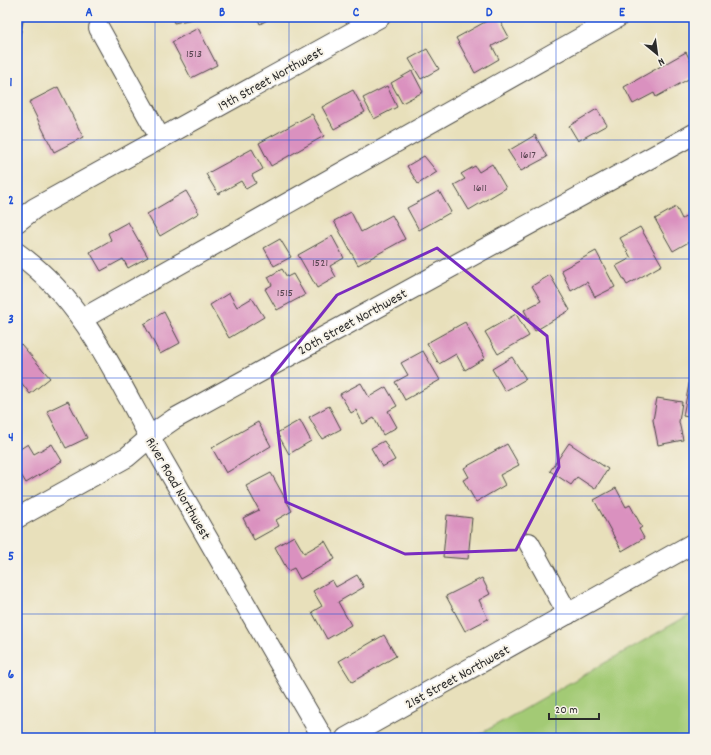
<svg xmlns="http://www.w3.org/2000/svg" width="711" height="755" viewBox="0 0 711 755" font-family="Dekko,sans-serif">
<rect width="100%" height="100%" fill="#f7f3e8"/>
<filter id="ink" filterUnits="userSpaceOnUse"><feTurbulence type="fractalNoise" baseFrequency=".025" numOctaves="2"/><feDisplacementMap in="SourceGraphic" scale="8" xChannelSelector="R" yChannelSelector="G"/><feConvolveMatrix kernelMatrix="1 2 1 2 8 2 1 2 1" color-interpolation-filters="sRGB"/></filter>
<filter id="wash" filterUnits="userSpaceOnUse"><feTurbulence type="fractalNoise" baseFrequency=".012" numOctaves="4" result="noise"/><feDisplacementMap in="SourceGraphic" scale="16" xChannelSelector="R" yChannelSelector="G"/><feGaussianBlur stdDeviation="0.9" result="paint"/><feColorMatrix in="noise" values="0 0 0 0 0 0 0 0 0 0 0 0 0 0 0 0 0 1.4 0 .05"/><feComposite in="paint" operator="in"/></filter>
<g filter="url(#wash)">
<rect width="100%" height="100%" fill="#e8e0bb"/>
<path fill="#a3ca75" stroke="#677a50" d="M694,612V738H473Z"/>
<g id="blocks">
<g fill="#da91bf">
<path d="M17,17H24L18,45H17Z"/>
<path d="M172,17H197V18L174,23Z"/>
<path d="M257,17H273L260,24Z"/>
<path d="M494,17H498L509,37L492,46L499,59L475,73L456,38Z"/>
<path d="M580,17H601L585,26Z"/>
<path d="M198,28L217,65L191,78L172,42Z"/>
<path d="M427,49L439,69L421,79L409,59Z"/>
<path d="M686,52L694,68V76L656,97L654,93L633,104L624,87Z"/>
<path d="M412,71L423,92L402,103L391,83Z"/>
<path d="M387,86L397,107L374,119L363,98Z"/>
<path d="M58,87L83,137L54,152L29,102Z"/>
<path d="M353,90L365,112L334,129L322,107Z"/>
<path d="M597,109L607,125L578,141L569,126Z"/>
<path d="M312,114L324,136L271,166L259,143Z"/>
<path d="M535,135L547,157L521,171L508,151Z"/>
<path d="M252,149L263,169L252,175L256,183L246,189L241,181L218,194L206,174Z"/>
<path d="M424,156L437,172L418,184L407,166Z"/>
<path d="M492,164L506,188L469,210L454,185L465,179L461,174L475,166L479,172Z"/>
<path d="M186,191L199,213L160,236L147,214Z"/>
<path d="M439,191L451,212L419,230L407,208Z"/>
<path d="M676,207L682,219L694,212V239L673,251L655,219Z"/>
<path d="M351,212L361,232L392,215L405,239L358,265L334,221Z"/>
<path d="M128,222L148,257L128,268L123,259L101,271L90,252L111,240L108,233Z"/>
<path d="M640,227L662,265L627,285L616,266L631,258L620,238Z"/>
<path d="M332,236L344,258L330,266L336,277L317,288L298,255Z"/>
<path d="M280,239L291,257L274,266L264,248Z"/>
<path d="M596,251L615,287L595,297L587,282L571,291L561,270Z"/>
<path d="M282,269L287,277L293,274L305,295L277,310L265,289L272,285L268,277Z"/>
<path d="M550,275L570,310L535,331L524,310L541,301L532,286Z"/>
<path d="M229,293L237,307L252,298L264,317L229,338L210,305Z"/>
<path d="M164,312L180,343L160,354L144,324Z"/>
<path d="M516,314L529,336L498,354L485,332Z"/>
<path d="M465,322L485,358L465,370L456,354L439,364L427,343Z"/>
<path d="M21,344L50,378L30,394L17,377V347Z"/>
<path d="M423,351L440,380L405,400L395,382L408,375L401,363Z"/>
<path d="M512,357L526,379L505,391L492,369Z"/>
<path d="M690,379L694,380V418L683,416Z"/>
<path d="M361,383L369,397L386,387L397,406L388,411L397,427L383,435L374,418L363,424L356,410L351,413L340,394Z"/>
<path d="M657,398L682,402L679,422L683,440L658,445L653,420Z"/>
<path d="M68,401L87,438L66,448L47,411Z"/>
<path d="M329,406L341,429L322,439L309,417Z"/>
<path d="M300,420L311,441L289,454L277,433Z"/>
<path d="M258,422L271,446L226,473L212,448Z"/>
<path d="M384,441L395,460L382,467L371,448Z"/>
<path d="M569,443L608,469L595,489L577,477L571,485L550,471Z"/>
<path d="M28,444L34,454L52,444L62,461L26,483L17,468V451Z"/>
<path d="M507,444L519,465L500,475L505,485L476,502L463,480L469,477L464,468Z"/>
<path d="M271,473L292,511L276,520L279,526L254,540L243,518L259,510L246,486Z"/>
<path d="M616,488L626,507L630,505L642,527L639,529L644,538L622,551L594,500Z"/>
<path d="M447,515L472,518L468,559L443,557Z"/>
<path d="M294,536L304,553L325,541L335,559L300,579L294,568L288,571L275,547Z"/>
<path d="M357,575L364,587L338,602L351,625L327,639L312,612L322,606L313,591L332,580L336,587Z"/>
<path d="M482,578L490,594L479,600L488,619L465,631L446,596Z"/>
<path d="M384,635L396,656L352,682L339,661Z"/>
</g>
</g>
</g>
<g filter="url(#ink)">
<use href="#blocks" fill-opacity="0" stroke="#474641" stroke-width="1"/>
<g fill="none" stroke-linecap="round" stroke-linejoin="round">
<g stroke="#474641" stroke-width="22">
<g id="minor">
<path d="M99,28L160,138"/>
<path d="M17,222L35,208L380,17"/>
<path d="M17,253C88,303 121,388 163,461C216,553 269,646 323,738"/>
<path d="M82,319L618,17"/>
<path d="M17,518L127,457L161,428L174,419L694,134"/>
<path d="M529,543L568,614"/>
<path d="M346,738L694,543"/>
</g>
</g>
<use href="#minor" stroke="#fff" stroke-width="20"/>
</g>
</g>
<path fill="none" stroke="#7b2cbf" stroke-width="3" stroke-linejoin="round" d="M437,248L547,336L559,467L516,550L405,554L286,502L272,376L337,295Z"/>
<path fill="none" stroke="#1d4ed8" stroke-width="1" stroke-opacity="0.55" d="M155,17V738M289,17V738M422,17V738M556,17V738M17,140H694M17,259H694M17,378H694M17,496H694M17,614H694"/>
<g text-anchor="middle" stroke-width="4" stroke-linejoin="round" paint-order="stroke">
<g font-size="12" fill="#574450">
<text x="194" y="57">1513</text>
<text x="528" y="158">1617</text>
<text x="480" y="191">1611</text>
<text x="320" y="266">1521</text>
<text x="285" y="296">1515</text>
</g>
<g font-size="14" fill="#2b2b2b" stroke="#f7f3e8">
<text transform="translate(270 78) rotate(-29)" y="5">19th Street Northwest</text>
<text transform="translate(352 321) rotate(-29)" y="5">20th Street Northwest</text>
<text transform="translate(179 488) rotate(60)" y="5">River Road Northwest</text>
<text transform="translate(457 676) rotate(-29)" y="5">21st Street Northwest</text>
</g>
</g>
<rect width="711" height="755" fill="none" stroke="#f7f3e8" stroke-width="44"/>
<g transform="translate(657 54) rotate(151)" stroke="#f7f3e8" stroke-width="3" paint-order="stroke">
<path d="M0-3L7 15L0 10L-7 15Z" fill="#2b2b2b"/>
<text y="-6" font-size="11" font-weight="bold" text-anchor="middle" fill="#2b2b2b">N</text>
</g>
<path d="M549 713v6h50v-6" fill="none" stroke="#2b2b2b" stroke-width="2"/>
<text x="555" y="713" font-size="12" fill="#2b2b2b" stroke="#f7f3e8" stroke-width="3" paint-order="stroke">20 m</text>
<rect x="22" y="22" width="667" height="711" fill="none" stroke="#1d4ed8" stroke-width="1.5"/>
<g font-size="13" text-anchor="middle" font-weight="bold" fill="#1d4ed8">
<text x="89" y="16">A</text>
<text x="222" y="16">B</text>
<text x="356" y="16">C</text>
<text x="489" y="16">D</text>
<text x="622" y="16">E</text>
<text x="11" y="86">1</text>
<text x="11" y="204">2</text>
<text x="11" y="323">3</text>
<text x="11" y="441">4</text>
<text x="11" y="560">5</text>
<text x="11" y="678">6</text>
</g>
</svg>
